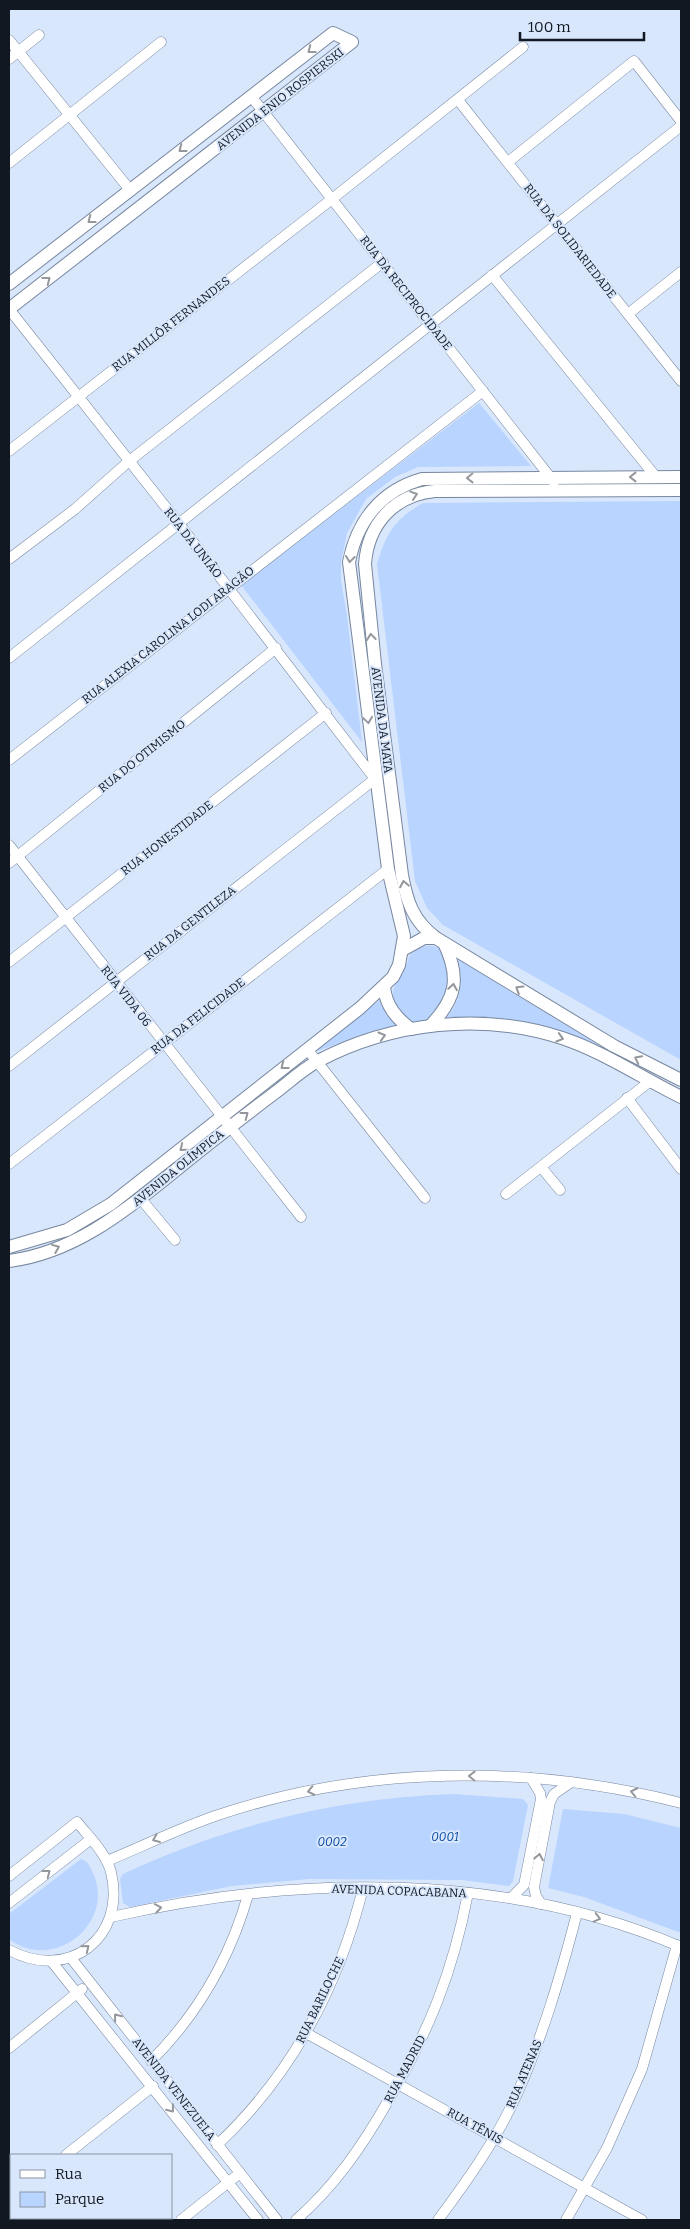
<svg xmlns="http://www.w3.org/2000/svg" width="690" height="2229" viewBox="0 0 690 2229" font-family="Bitter,serif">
<rect width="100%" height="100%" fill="#d9e7fd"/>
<g fill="#b8d4ff">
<path d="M479,403L531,466L418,467L395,477L366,499L347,533L341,562V580L347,616L362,742L241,585Z"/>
<path d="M681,501V1060L443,925L427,908L415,881L377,564C386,533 395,519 423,503Z"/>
<path d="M427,946C464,942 448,1029 414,1022C405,1021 392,1002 393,993C393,984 403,974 406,966C408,962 408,958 410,955C414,950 421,947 427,946Z"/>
<path d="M458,959L598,1045C546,1022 501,1022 445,1019C461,1003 464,980 458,959Z"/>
<path d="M381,999L386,1013L397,1026L362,1035L318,1051V1049Z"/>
<path d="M453,1794L523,1799L528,1805L513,1881L509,1886L462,1880L309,1879L232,1886L130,1907L123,1903L120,1879L123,1874C228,1825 338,1798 453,1794Z"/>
<path d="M563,1809L624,1814L681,1828V1933L584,1897L548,1888Z"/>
<path d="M81,1859C88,1861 90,1867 93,1873C116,1924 53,1973 9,1939V1914Z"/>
</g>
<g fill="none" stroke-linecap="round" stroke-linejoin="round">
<g stroke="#77879f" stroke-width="11">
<g id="minor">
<path d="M9,40L130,190"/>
<path d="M9,59L39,35"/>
<path d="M251,96L554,482"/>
<path d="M458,100L681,381"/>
<path d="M508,162L634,61L681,121"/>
<path d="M9,163L161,42"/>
<path d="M492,275L656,477"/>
<path d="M9,309L180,525L375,779L9,1066"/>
<path d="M628,314L681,272"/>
<path d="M9,451L332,199L523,47"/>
<path d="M9,559L75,509L128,462L383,262"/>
<path d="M9,658L681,126"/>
<path d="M9,760L483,391"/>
<path d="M9,845L301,1217"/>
<path d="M9,863L276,648"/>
<path d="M9,962L326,713"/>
<path d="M307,1049L425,1198"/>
<path d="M627,1098L681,1169"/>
<path d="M9,1164L388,869"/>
<path d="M541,1167L560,1190"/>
<path d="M506,1194L649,1082"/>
<path d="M141,1199L175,1240"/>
<path d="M107,1861C143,1846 178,1829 215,1816C365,1765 528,1764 681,1803"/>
<path d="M9,1876L77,1822C89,1837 106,1853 111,1872C127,1938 68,1982 9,1950"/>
<path d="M511,1898L524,1885L541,1799L540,1793L531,1778"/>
<path d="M9,1903L91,1839"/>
<path d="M541,1904L536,1896L534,1887L550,1802L554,1794L570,1783"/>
<path d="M111,1917C296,1875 504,1871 681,1947"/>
<path d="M71,1958L277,2220"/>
<path d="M52,1962L258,2220"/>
<path d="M306,2033L642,2220"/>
<path d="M9,2048L82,1989"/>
<path d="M151,2061C198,2014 230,1958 248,1895"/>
<path d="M217,2145C291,2076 339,1986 363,1888"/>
<path d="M66,2155L153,2086"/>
<path d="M9,2201L11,2199"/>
<path d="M181,2220L240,2173"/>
<path d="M296,2220C335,2186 363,2145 388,2101C429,2031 453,1972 468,1893"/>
<path d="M438,2220C467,2181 497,2139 517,2094C543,2036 561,1974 577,1913"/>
<path d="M566,2220L607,2148L642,2069L677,1945"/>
</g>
</g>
<g stroke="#77879f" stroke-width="14">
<g id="tertiary">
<path d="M9,284L333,33L352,42L9,309"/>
<path d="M681,490L435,491C394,495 368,524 365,564L375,664L402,875C407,902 413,921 436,938L614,1046L681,1080"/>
<path d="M404,949L424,938H436"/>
<path d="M384,987C386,1006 396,1018 411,1029"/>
<path d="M430,1026C456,999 461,978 444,943"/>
<path d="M9,1247L67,1230L111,1204L360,1008L393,977L399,965L404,936L388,869L349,562C357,522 380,491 422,479L681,477"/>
<path d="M9,1261C72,1253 123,1213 171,1174C205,1146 240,1119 276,1092C289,1082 303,1069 318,1061C392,1022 483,1012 562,1038C604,1052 642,1078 681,1097"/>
</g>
</g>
<use href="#minor" stroke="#fff" stroke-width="10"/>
<use href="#tertiary" stroke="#fff" stroke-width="12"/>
</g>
<defs><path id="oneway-chevron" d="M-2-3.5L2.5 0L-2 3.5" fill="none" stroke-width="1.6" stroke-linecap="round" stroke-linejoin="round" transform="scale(1.25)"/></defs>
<g stroke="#94979c">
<use href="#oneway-chevron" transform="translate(311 50) rotate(142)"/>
<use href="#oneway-chevron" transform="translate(182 149) rotate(142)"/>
<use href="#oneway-chevron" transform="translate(91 220) rotate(142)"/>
<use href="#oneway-chevron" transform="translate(47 280) rotate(-38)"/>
<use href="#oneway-chevron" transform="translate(633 477) rotate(180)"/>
<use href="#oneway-chevron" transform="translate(470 478) rotate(179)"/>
<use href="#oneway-chevron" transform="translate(414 495) rotate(-18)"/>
<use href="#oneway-chevron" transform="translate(350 559) rotate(97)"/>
<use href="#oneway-chevron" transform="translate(371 637) rotate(-97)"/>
<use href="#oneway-chevron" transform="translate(368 720) rotate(82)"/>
<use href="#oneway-chevron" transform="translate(404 884) rotate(-101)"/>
<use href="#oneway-chevron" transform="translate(453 987) rotate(-81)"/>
<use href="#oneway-chevron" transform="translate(519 989) rotate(-148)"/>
<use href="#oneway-chevron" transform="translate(382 1036) rotate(-16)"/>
<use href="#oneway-chevron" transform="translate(560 1038) rotate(17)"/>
<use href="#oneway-chevron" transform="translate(638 1059) rotate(-153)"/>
<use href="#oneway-chevron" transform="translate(284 1066) rotate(142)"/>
<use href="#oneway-chevron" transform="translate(245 1115) rotate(-37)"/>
<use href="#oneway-chevron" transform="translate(183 1148) rotate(141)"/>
<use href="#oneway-chevron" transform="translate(56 1248) rotate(-22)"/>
<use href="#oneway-chevron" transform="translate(472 1776) rotate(-179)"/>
<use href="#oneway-chevron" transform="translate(311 1791) rotate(168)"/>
<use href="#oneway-chevron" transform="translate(634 1792) rotate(-168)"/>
<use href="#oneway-chevron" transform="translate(156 1839) rotate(157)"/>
<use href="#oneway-chevron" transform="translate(539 1857) rotate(-79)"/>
<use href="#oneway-chevron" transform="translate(47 1873) rotate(-38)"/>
<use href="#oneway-chevron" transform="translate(158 1908) rotate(-10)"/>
<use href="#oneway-chevron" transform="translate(597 1918) rotate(15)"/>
<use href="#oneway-chevron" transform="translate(86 1948) rotate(-39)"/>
<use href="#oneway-chevron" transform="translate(117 2017) rotate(-128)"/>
<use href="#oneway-chevron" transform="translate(171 2109) rotate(52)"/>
</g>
<g text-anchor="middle" stroke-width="4" stroke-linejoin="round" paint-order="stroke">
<g font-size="12" fill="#121822" stroke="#d9e7fd">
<text transform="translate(280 99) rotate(-38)" y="4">AVENIDA ENIO ROSPIERSKI</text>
<text transform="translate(570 241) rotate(52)" y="4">RUA DA SOLIDARIEDADE</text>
<text transform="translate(406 293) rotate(52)" y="4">RUA DA RECIPROCIDADE</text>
<text transform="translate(171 324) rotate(-38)" y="4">RUA MILLÔR FERNANDES</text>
<text transform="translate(193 543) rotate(52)" y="4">RUA DA UNIÃO</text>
<text transform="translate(168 635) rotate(-38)" y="4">RUA ALEXIA CAROLINA LODI ARAGÃO</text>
<text transform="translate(382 720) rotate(83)" y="4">AVENIDA DA MATA</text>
<text transform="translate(142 756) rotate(-39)" y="4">RUA DO OTIMISMO</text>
<text transform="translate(167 838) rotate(-38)" y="4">RUA HONESTIDADE</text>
<text transform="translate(190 923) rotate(-38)" y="4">RUA DA GENTILEZA</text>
<text transform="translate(126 996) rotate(52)" y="4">RUA VIDA 06</text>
<text transform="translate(198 1016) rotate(-38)" y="4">RUA DA FELICIDADE</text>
<text transform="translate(178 1168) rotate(-39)" y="4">AVENIDA OLÍMPICA</text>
<text transform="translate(399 1891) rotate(2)" y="4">AVENIDA COPACABANA</text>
<text transform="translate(320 2000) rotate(-64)" y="4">RUA BARILOCHE</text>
<text transform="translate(405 2069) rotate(-62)" y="4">RUA MADRID</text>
<text transform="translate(524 2074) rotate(-67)" y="4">RUA ATENAS</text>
<text transform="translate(174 2089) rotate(52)" y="4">AVENIDA VENEZUELA</text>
<text transform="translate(475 2126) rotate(29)" y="4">RUA TÊNIS</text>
</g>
<g font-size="12" font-style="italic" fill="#04469f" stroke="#d9e7fd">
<text x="445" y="1841">0001</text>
<text x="332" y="1846">0002</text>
</g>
</g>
<rect width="690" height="2229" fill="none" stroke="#121822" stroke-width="20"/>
<rect x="10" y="2154" width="162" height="65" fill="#d9e7fd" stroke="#8994a5"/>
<rect x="20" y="2170" width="25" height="8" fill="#ffffff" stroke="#8994a5"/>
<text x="55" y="2179" font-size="15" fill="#121822">Rua</text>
<rect x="20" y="2192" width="25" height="15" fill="#b8d4ff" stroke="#8994a5"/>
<text x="55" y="2204" font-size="15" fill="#121822">Parque</text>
<path d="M520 32v8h124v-8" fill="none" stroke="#121822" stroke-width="2.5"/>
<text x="528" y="32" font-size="15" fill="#121822" stroke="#d9e7fd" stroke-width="4" paint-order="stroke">100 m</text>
</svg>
